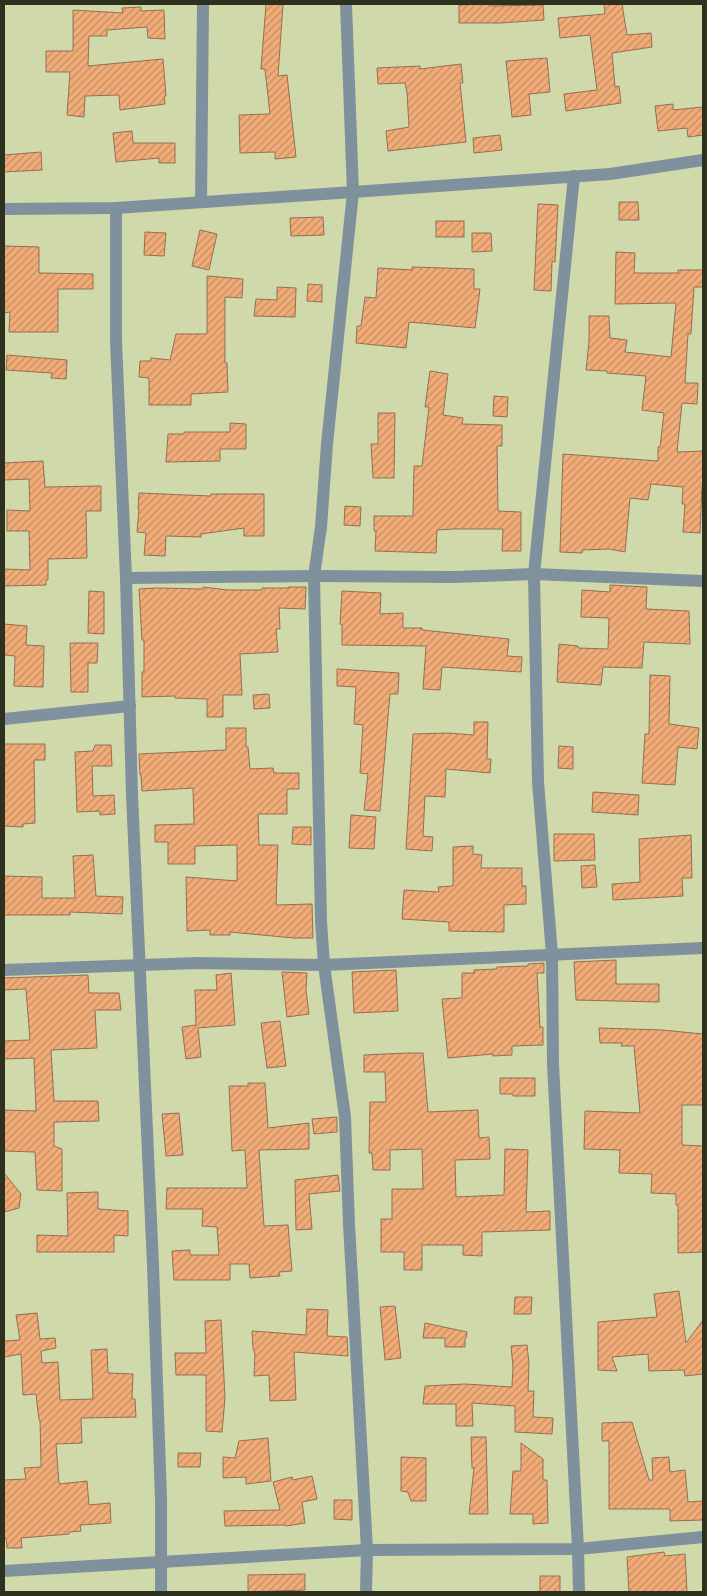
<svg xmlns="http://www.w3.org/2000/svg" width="707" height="1596" viewBox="0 0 707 1596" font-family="Figtree,sans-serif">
<defs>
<pattern id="building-hatch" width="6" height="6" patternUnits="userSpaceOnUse" patternTransform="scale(1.25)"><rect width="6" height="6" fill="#f2ac78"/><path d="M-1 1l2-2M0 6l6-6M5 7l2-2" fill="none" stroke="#c48d62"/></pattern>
</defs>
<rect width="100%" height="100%" fill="#d0d9aa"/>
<g fill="url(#building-hatch)" stroke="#956e52">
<path d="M266,4H283L278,76L287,75L296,157L275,159V152L240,153L239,115L270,114L265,69H261Z"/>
<path d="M490,4V6L543,5L544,20L500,23H459V5Z"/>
<path d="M604,4H622L627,35L651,33L652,47L612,53L615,87L619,86L621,103L566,111L564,94L597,90L590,35L560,38L558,18L605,14Z"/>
<path d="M141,7V11L164,10L165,39L148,38L147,27L107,30V36H89L88,66L163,59L166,96H164L165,104L120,110L119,95L85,96L84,117L67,115L70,72H46V51H73V10L123,13L122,8Z"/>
<path d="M547,58L550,92L529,94L531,115L512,117L506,61Z"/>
<path d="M461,64L463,83H460L466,142L388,151L386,131L409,127L407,92L405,83L378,84L377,68L420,66V69Z"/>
<path d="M673,104V110L703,107V135L688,137L687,128L658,131L655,106Z"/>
<path d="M132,131L133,143H175V163H159V158L116,162L113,133Z"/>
<path d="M500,135L502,150L474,153L473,138Z"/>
<path d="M41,152L42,170L4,172V155Z"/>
<path d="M619,202H638L639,220H619Z"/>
<path d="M538,204L558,205L555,262L552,261L551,291L534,290Z"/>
<path d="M323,217L324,235L291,236L290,218Z"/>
<rect x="436" y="221" width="28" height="16"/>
<path d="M200,230L217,234L209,270L192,266Z"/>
<path d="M145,232L166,233L164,256L144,255Z"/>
<path d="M472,233H491L492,251L472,252Z"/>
<path d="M4,246L39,247V273L93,274V289H58V332H9L10,312L4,313Z"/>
<path d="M616,252L635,253L634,273H678V270H703V287H694L691,334H688L685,383H698L697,404L682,403L677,452L703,451V486H702L700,533L683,532L685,504H682L683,487L651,484L648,500L630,498L625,552L609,549L583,550L582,553L560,552L563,454L658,461V447H660L664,413L642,410L646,376L607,373V371L586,370L589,342V316H609L610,338L627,340L625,352L671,357L676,303L615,304Z"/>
<path d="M412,267L474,269V289H480L475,328L409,322L406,348L356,343L357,326H361L365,297L376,298L378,268L412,270Z"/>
<path d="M207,276L243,279L242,298L225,297V363H227L228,392L191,394V405H149V378L139,377L140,361H151V358L170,360L176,334H207Z"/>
<path d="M308,284L322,285V302L307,301Z"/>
<path d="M277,287L296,288L295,317L254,316L256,299L277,300Z"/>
<path d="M7,355L67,360L66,379L51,378L52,373L6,370Z"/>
<path d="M430,371L448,374L443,415L463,418L462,424L502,425V446H497L498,511L521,512V551H502L503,529H454L437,530L436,553L375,551L376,531H374V516H413L414,466H422L429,407H425Z"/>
<path d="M494,396L508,397L507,417L493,416Z"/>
<path d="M378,413H395L394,478H373L371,444H378Z"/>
<path d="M230,423L246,424V449H220V461L166,462L168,434H184V432H230Z"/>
<path d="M43,461L45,487L101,486V511H86L87,558L48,559V580H46V585L4,586V569L30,570L29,531H7V510L30,511L29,479L4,480V463Z"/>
<path d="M139,493L211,496V494H264V536H244V528L201,534V537L166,536L165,556L144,555L146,533L137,532L139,509H138Z"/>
<path d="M345,506L361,507L360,526L344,525Z"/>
<path d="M610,585L647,587L646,609L689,611L690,644L644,642L642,668L603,667L601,685L557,682L559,644L578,646V648L608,649L609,618L581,617L582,590L610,592Z"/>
<path d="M203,587L228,590H262V588H288V587H306L305,609L279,608L280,629H276L278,652L240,654L242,695H223V717H207V699L175,698V696L142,697V672H144V640H142L139,589L156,588L203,589Z"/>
<path d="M89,591L104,592V634L88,633Z"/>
<path d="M342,591L381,593L380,614L403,613V628H422V630L509,639L507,656L522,657L521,672L442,667L440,690L423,689L426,646L342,645V625L340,624Z"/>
<path d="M4,624L27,626L26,645L44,646L43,687L14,686L15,656L4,655Z"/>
<path d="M70,643H98L97,663H88V692H71Z"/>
<path d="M337,669L399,673L398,694H390L380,811L364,810L368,774L360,773L363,725L354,724L356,687L337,686Z"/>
<path d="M650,675L670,676L669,724L699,728L697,749L678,747L675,785L642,783L645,734H649Z"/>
<path d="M269,694L270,708L254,709L253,695Z"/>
<path d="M474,722H488L487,759H491L490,773L446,769L445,797L425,796L423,836L433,837L432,851L406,849L413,734L448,733L474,735Z"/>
<path d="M226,728H246V747H248L250,769L273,768L274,773H299V789H287V814H258L259,845H278L276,905L312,904L313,938H294L230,932V935H210V930L187,931L186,877L237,881V845L195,846V864H168V842H155V825L194,824L193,788L142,791L141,775H140L139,754L226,750Z"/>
<path d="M4,744H45V760H34L35,823L23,824V827L4,826V765H5Z"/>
<path d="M95,745H111L112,766H92L93,796L114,795L115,814L100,815V811L77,812L75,752L93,751Z"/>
<path d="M559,746L573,747V769L558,768Z"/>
<path d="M593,792L639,795L638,815L592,812Z"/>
<path d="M351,815L376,817L374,849L349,848Z"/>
<path d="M293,827H311V845L292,844Z"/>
<path d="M554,834H594L595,860L554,861Z"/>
<path d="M691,835L692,878H682L683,896L613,900L612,884L640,882L639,839Z"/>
<path d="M473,846V854L482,855L481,868H522V886H526V904L504,905V932L449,931V922L402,919L404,890L439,892L438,887L453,886V847Z"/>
<path d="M93,855L96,896L123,897L122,914L70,912V915H4V876L42,877V898H75L73,856Z"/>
<path d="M595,865L597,887L582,888L581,866Z"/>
<path d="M616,960V984H659V1002L576,1000L574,962Z"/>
<path d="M544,963V973H537L540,1027H543V1045L512,1046V1055L493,1056V1054L448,1058L442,999L462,998V973H474V970L497,969V967L528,966V964Z"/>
<path d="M396,970L398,1011L354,1013L352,972Z"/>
<path d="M282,972L307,973L306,990L309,1014L287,1017Z"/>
<path d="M231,973L235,1025L198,1028L201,1057L186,1059L182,1027L196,1025L195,990H217L216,975Z"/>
<path d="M88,975L89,993H119L121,1010H95L97,1048L51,1050L54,1101H98L99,1121L54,1122V1146L62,1149V1191L37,1190L35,1152L4,1151V1110L36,1111L34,1058L4,1059V1041L30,1040L26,989L4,990V978Z"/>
<path d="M280,1021L286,1066L267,1068L261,1023Z"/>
<path d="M599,1028L662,1030L703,1034V1105H682V1145L703,1146V1252L678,1253V1205H676V1194L651,1193L652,1174L619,1173L620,1150L584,1149L585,1111L640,1113L634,1046H621L622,1043H600Z"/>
<path d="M407,1053H423L428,1112L478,1110L479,1138L489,1137L490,1159L455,1160L456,1197L504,1195L505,1149L528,1150L526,1212L550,1211V1230L482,1232V1256L463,1255V1245H422V1270H404V1252H381V1219H392V1189H423L422,1149L390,1150V1170H373L372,1153H369L370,1102H386L385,1072H364V1055Z"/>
<path d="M500,1078H535V1096H513V1094H500Z"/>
<path d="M248,1083H265L268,1128L309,1123V1149L259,1150L264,1226L288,1225L292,1271L279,1272L280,1276L250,1278L249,1264H230V1280H174L172,1251L190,1250V1255H219L217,1227L202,1226L203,1209H166L167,1188H247L245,1150L232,1151L229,1086H248Z"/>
<path d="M179,1113L183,1155L166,1156L162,1114Z"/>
<path d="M337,1117V1132L314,1134L312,1119Z"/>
<path d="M4,1173L21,1194L19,1208L4,1212Z"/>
<path d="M338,1175L340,1191L309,1194L312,1229L296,1230L295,1180Z"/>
<path d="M98,1192V1209L128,1211V1236L114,1235V1252H37V1235L68,1236L67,1193Z"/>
<path d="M679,1291L686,1343L703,1320V1374L685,1376L684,1370L649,1371L648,1354L612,1357L617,1371L598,1370V1322L657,1317L654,1294Z"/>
<path d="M515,1297H532L531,1314H514Z"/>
<path d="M395,1306L401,1358L385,1360L380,1307Z"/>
<path d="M307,1309L328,1310L327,1336L347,1337L348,1356L294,1352L296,1400L270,1401L269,1375L254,1376L255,1354L253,1348L252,1331L306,1335Z"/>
<path d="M37,1313L40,1339L55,1338L56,1348L41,1351L42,1363L58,1362L60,1400L93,1399L91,1350L107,1349L108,1373L133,1374L132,1399H135L136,1417L81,1418L82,1443L56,1444L59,1484L87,1481L89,1505L110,1503L111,1523L80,1525L81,1531L69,1532V1534L21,1538L22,1548H7L6,1538H4V1480L26,1479L24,1468L41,1467V1463L40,1420H39L36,1394L23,1395L21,1354L4,1357V1341L20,1340L16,1315Z"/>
<path d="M221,1320L225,1398L222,1432L206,1431V1375H176L175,1353H206L205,1321Z"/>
<path d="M425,1323L467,1332L466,1338H465V1347H445V1338H423Z"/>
<path d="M527,1345L529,1363L528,1391H534L533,1417L553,1418L552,1434L515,1432V1406L472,1403L473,1426H456V1404H423L425,1386L465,1384L512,1387L513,1367L511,1346Z"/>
<path d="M632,1422L649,1480H653L652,1458L669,1457L670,1472L685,1470L688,1502L703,1501V1520L670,1521V1509H609V1441H602V1423Z"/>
<path d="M471,1437H486L488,1514H469L474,1468H472Z"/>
<path d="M268,1438L271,1481L246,1484V1477L223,1478V1457L235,1458L239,1441Z"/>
<path d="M521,1443L543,1459V1480H547L548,1523L533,1524V1514H510L513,1471H521Z"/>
<path d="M178,1453H201L200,1467H178Z"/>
<path d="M401,1457L426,1458V1501H411L408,1492L401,1491Z"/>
<path d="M312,1476L317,1499L302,1502L305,1523L286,1526V1525L225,1526L224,1511L280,1510L273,1482L292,1477L293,1480Z"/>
<path d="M334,1500H352V1520L334,1519Z"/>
<path d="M664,1552L665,1556L685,1554L687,1592H629L627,1557Z"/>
<path d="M305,1574V1590L248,1592V1575Z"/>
<rect x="540" y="1576" width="20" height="16"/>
</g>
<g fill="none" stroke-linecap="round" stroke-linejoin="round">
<g stroke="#7e919d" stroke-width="12">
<path d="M346,4L353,192L327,444L321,527L314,576L321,921L324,965L345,1117L349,1224L367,1550L366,1592"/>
<path d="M574,176L534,574L538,782L552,954L553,1064L578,1549L579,1592"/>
<path d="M201,202L203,4"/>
<path d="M116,208V341L126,578L132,795L153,1265L161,1499V1592"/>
<path d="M4,209L116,208L353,192L610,174L703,160"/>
<path d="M126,578L314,576L455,577L534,574L703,581"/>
<path d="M4,719L130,706"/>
<path d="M4,970L197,963L324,965L703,948"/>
<path d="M4,1571L367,1550L578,1549L703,1537"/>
</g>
</g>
<rect width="707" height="1596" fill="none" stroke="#2e311e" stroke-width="10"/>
</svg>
